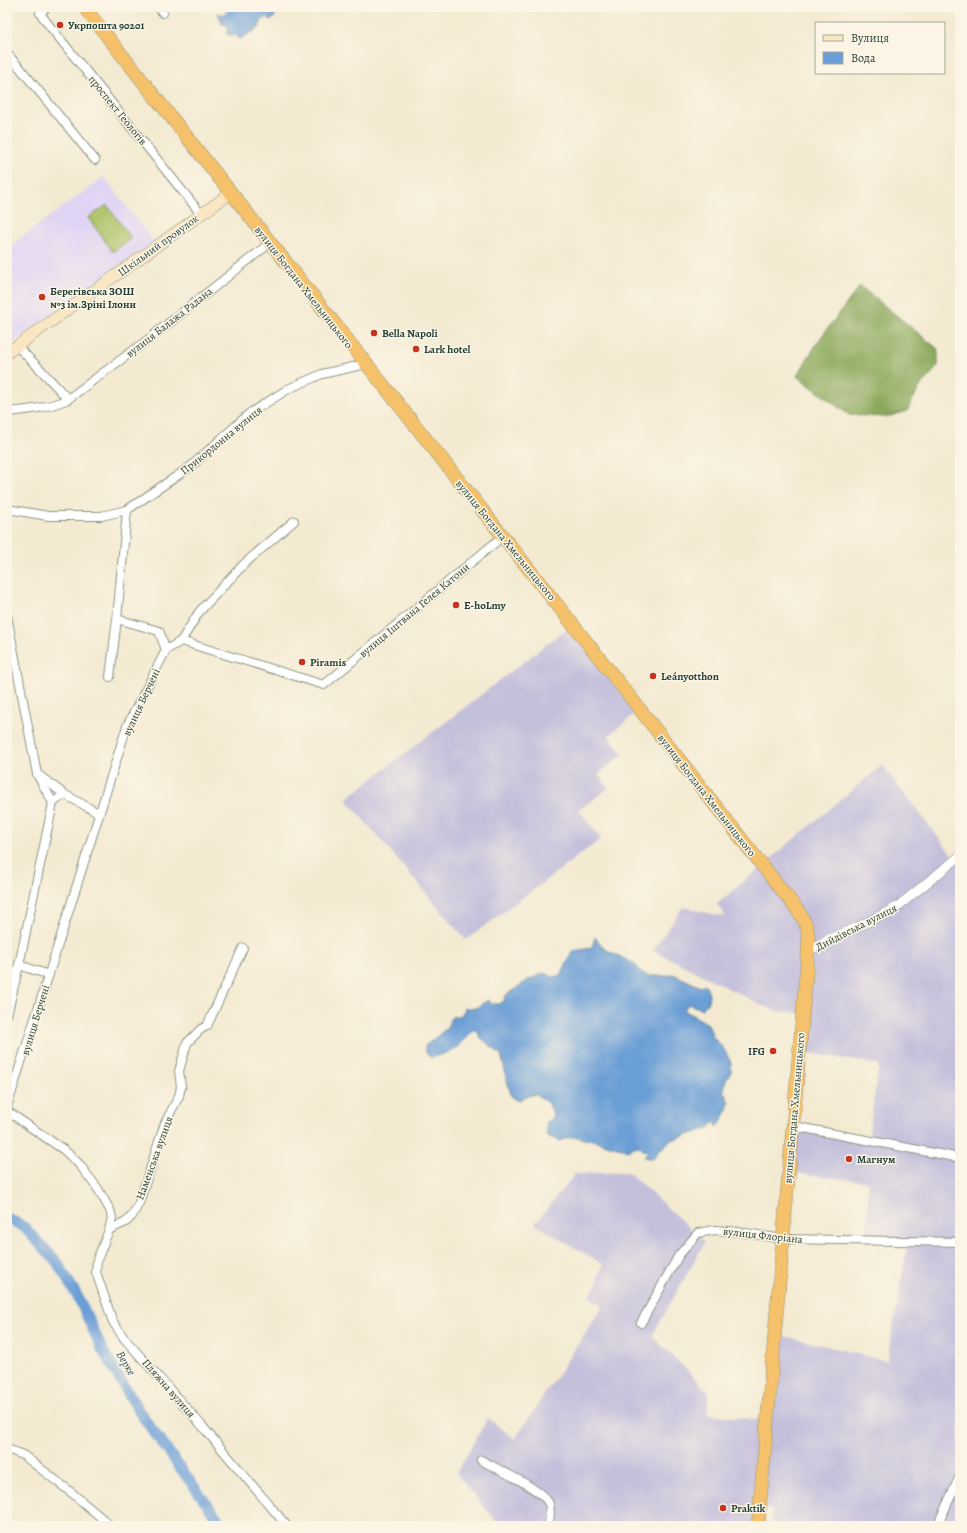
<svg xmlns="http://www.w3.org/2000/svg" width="967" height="1533" viewBox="0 0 967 1533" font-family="Alegreya,serif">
<rect width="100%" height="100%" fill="#fcf5e5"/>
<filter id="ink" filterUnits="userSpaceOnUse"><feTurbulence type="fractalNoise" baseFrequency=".025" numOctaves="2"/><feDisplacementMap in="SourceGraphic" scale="8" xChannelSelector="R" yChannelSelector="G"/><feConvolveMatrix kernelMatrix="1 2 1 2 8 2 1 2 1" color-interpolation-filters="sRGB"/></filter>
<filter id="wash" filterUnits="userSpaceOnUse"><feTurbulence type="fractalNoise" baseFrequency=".012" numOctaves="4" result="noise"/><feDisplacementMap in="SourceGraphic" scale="16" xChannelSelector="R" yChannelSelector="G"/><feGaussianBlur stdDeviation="0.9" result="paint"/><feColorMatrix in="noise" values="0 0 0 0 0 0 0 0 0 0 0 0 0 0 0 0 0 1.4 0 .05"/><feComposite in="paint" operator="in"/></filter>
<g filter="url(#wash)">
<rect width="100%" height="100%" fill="#f3ead1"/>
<path fill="#e0d4f4" d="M104,177L154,242L7,347V248Z"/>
<g fill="#c4c0db">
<path d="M569,627L637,712L608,736L623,754L598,775L609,788L579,810L601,839L466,940L346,799Z"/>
<path d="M882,765L956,860L960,856V1526H771L772,1511L760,1507L758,1526H500L456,1473L488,1418L515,1439L603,1306L589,1296L600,1280L597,1277L604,1265L535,1224L575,1174L628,1172L705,1242L652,1336L709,1392L707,1414L767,1421L775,1334L887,1361L908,1242L867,1241L868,1182L789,1172L793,1126L868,1140L879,1065L799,1051L803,1013L779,1012L761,1005L653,950L683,907L725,917L717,904Z"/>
</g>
<path fill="#afc367" stroke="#67804e" d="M107,205L131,238L113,252L88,218Z"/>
<path fill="#8ba95c" stroke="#557348" d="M860,286L938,349V366L919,388L907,411L886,417L849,415L797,376L819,340Z"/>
<g fill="#6a9ed6" stroke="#446e85">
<path d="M237,7H270L272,10L276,11L274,18L270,20L268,17L265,16V19L262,20L259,28H255V31C248,32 245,38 239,39L237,36L226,34L228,29L227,25L222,24L218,13L223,15L229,9Z"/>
<path d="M595,937L605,949L635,964L641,972L649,976H664L673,974L701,987L705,984L709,993L708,1003L702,1009L688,1004L684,1010L708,1024L713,1037L724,1049L731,1063V1072L726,1080L723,1094L727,1095V1100L729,1101C728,1110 723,1121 717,1127L716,1123H714L709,1128L669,1141L665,1146L658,1150L657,1153L653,1159L644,1157L648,1151L643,1150L639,1146L634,1147L629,1150L588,1139L586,1140C576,1135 571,1136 560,1141L547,1136L546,1122L553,1118C553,1106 545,1100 536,1094L524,1097L518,1101L511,1096L501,1055L479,1036L478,1030C469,1031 466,1040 459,1046C453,1051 438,1057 430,1057L425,1051V1046L447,1028L452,1017L462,1015L464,1008H476L488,1000L492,1004H498L503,1002L506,995L528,980L544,973L553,977L561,975L573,951L592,948Z"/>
</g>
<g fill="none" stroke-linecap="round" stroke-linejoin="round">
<path stroke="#6a9ed6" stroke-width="11" d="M7,1218L24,1227L57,1262L79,1299L102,1349L140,1413L223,1526"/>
</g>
</g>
<g filter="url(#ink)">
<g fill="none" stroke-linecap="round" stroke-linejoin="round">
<g stroke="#899482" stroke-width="10">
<g id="minor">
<path d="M47,7L40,13L48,24L201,214"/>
<path d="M158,7L163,13"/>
<path d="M7,54L20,68L95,160"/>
<path d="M17,346L40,369L68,399"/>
<path d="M7,412C28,410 48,408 68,399L150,338L270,243"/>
<path d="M7,509L48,516H101L127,510L190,467L250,413L288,389L322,374L366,364"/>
<path d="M7,616L37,774L64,794L100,814"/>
<path d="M181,641L199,612L244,564L294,521"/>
<path d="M166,650L181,641L324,685L503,536"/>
<path d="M110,677L117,619"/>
<path d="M38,776L53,803"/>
<path d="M49,975L19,965L53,803L64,794"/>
<path d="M7,1015L19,965"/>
<path d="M7,1107L127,726L166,650L159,631L117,619L127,510"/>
<path d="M7,1111L64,1150L79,1164L98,1189L110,1210L112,1218L109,1230L97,1260L96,1272L113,1322L124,1338L203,1427L287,1526"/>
<path d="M793,1126L960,1158"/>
<path d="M109,1230L126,1222L132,1216L139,1203L165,1123L179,1096L181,1087L179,1071L187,1043L201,1029L207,1026L243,948"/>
<path d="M641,1323L679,1255L698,1233L715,1230L740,1232L783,1239L960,1242"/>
<path d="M7,1449L23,1455L72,1493L111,1526"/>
<path d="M481,1460C496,1469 543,1489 549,1504C551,1510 549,1519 549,1526"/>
<path d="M937,1526L960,1476"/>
</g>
</g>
<g stroke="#899482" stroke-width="10">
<path id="tertiary" d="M808,952L829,939L858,927L897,907L960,856"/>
</g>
<g stroke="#899482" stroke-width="12">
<path id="secondary" d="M7,353L231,193"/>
</g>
<g stroke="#899482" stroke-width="14">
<path id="trunk" d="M84,7L627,693L780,888C790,901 806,917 808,933C809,939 808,946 808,952L758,1526"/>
</g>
<use href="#minor" stroke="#fff" stroke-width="8"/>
<use href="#tertiary" stroke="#fff" stroke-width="9"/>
<use href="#secondary" stroke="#fbe6c4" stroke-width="11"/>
<use href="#trunk" stroke="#f5c16b" stroke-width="13"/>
</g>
</g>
<g fill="#c8321e" stroke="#fcf5e5" stroke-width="1.5">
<circle cx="60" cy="25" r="4"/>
<circle cx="42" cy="297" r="4"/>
<circle cx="374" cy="333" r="4"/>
<circle cx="416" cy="349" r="4"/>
<circle cx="456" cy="605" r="4"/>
<circle cx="302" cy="662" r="4"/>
<circle cx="653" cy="676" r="4"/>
<circle cx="773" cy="1051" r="4"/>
<circle cx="849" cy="1159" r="4"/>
<circle cx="723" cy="1508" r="4"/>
</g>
<g text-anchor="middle" stroke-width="3" stroke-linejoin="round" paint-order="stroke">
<g font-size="11" font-weight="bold" fill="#1f3d34" stroke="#fcf5e5" text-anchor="start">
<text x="68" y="29">Укрпошта 90201</text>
<text x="50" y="295">Берегівська ЗОШ<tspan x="50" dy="13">№3 ім.Зріні Ілони</tspan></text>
<text x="382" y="337">Bella Napoli</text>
<text x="424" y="353">Lark hotel</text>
<text x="464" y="609">E-hoLmy</text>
<text x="310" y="666">Piramis</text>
<text x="661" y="680">Leányotthon</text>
<text x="765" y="1055" text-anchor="end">IFG</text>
<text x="857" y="1163">Магнум</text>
<text x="731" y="1512">Praktik</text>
</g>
<g font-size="11" fill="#1f3d34" stroke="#fcf5e5">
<text transform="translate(118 110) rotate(51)" y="4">проспект Геологів</text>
<text transform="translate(158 245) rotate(-36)" y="4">Шкільний провулок</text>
<text transform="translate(304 287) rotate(52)" y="4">вулиця Богдана Хмельницького</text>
<text transform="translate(169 322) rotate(-38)" y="4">вулиця Балажа Радана</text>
<text transform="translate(221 440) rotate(-39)" y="4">Прикордонна вулиця</text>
<text transform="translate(506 540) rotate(51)" y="4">вулиця Богдана Хмельницького</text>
<text transform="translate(414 610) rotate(-40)" y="4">вулиця Іштвана Гелея Катони</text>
<text transform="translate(141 702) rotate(-65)" y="4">вулиця Берчені</text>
<text transform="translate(707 795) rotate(52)" y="4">вулиця Богдана Хмельницького</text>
<text transform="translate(856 927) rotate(-27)" y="4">Дийдівська вулиця</text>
<text transform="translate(35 1020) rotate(-73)" y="4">вулиця Берчені</text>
<text transform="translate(794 1108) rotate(-85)" y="4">вулиця Богдана Хмельницького</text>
<text transform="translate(154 1158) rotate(-70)" y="4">Наменська вулиця</text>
<text transform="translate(763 1235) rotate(6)" y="4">вулиця Флоріана</text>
<text transform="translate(169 1388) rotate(49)" y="4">Пляжна вулиця</text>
</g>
<g font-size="12" font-style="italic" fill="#365a65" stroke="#fcf5e5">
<text transform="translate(126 1363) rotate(60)" y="4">Верке</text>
</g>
</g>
<rect width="967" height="1533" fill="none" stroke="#fcf5e5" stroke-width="24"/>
<rect x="815" y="22" width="130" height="52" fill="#fcf5e5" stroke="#a4ab9e"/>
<rect x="823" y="35" width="20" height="6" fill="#fbe6c4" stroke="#a4ab9e"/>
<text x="851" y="42" font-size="12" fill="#1f3d34">Вулиця</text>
<rect x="823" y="52" width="20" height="12" fill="#6a9ed6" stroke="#a4ab9e"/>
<text x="851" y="62" font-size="12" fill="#1f3d34">Вода</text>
</svg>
